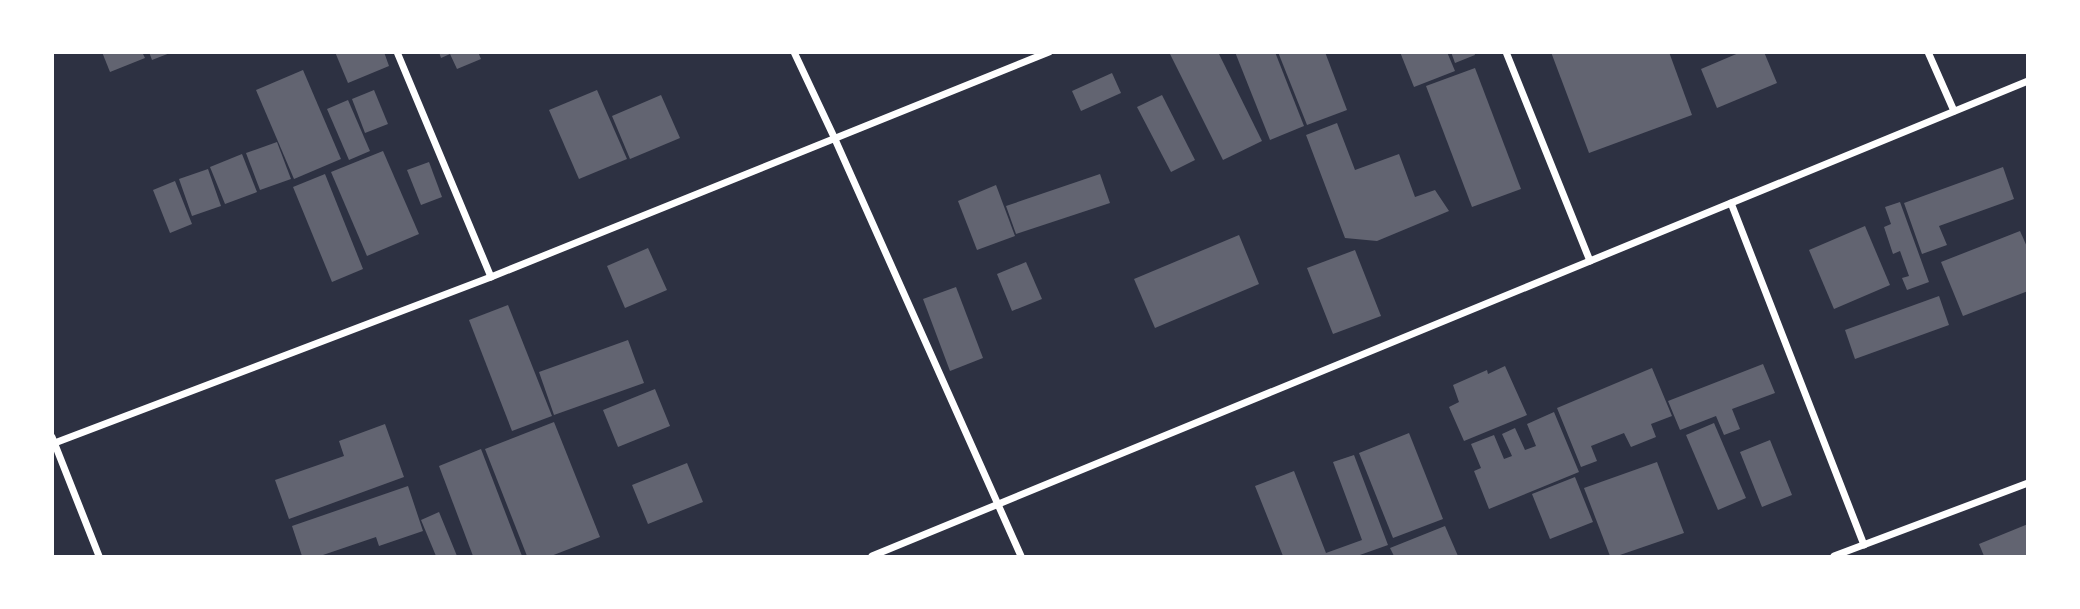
<svg xmlns="http://www.w3.org/2000/svg" width="2080" height="609" viewBox="0 0 2080 609" font-family="'Roboto Condensed',sans-serif">
<rect width="100%" height="100%" fill="#2d3142"/>
<g fill="#626471">
<path d="M102,52H142L145,58L110,72Z"/>
<path d="M149,52H170V53L152,60Z"/>
<path d="M335,52H384L389,66L348,83Z"/>
<path d="M439,52H478L481,59L457,69L450,54L441,58Z"/>
<path d="M1169,52H1218L1262,141L1223,160Z"/>
<path d="M1235,52H1275L1304,126L1270,140Z"/>
<path d="M1278,52H1325L1347,110L1307,125Z"/>
<path d="M1400,52H1447L1455,71L1414,87Z"/>
<path d="M1451,52H1474L1475,55L1455,63Z"/>
<path d="M1551,52H1669L1692,115L1589,153Z"/>
<path d="M1741,52H1764L1777,83L1717,108L1701,69Z"/>
<path d="M1475,68L1521,189L1472,207L1426,86Z"/>
<path d="M303,70L341,159L294,179L256,90Z"/>
<path d="M1112,73L1121,93L1081,111L1072,91Z"/>
<path d="M374,90L388,124L365,133L352,99Z"/>
<path d="M597,90L627,159L579,179L549,110Z"/>
<path d="M661,95L680,138L630,159L612,116Z"/>
<path d="M1162,95L1195,160L1171,172L1137,107Z"/>
<path d="M348,100L370,151L349,160L327,109Z"/>
<path d="M1337,123L1355,170L1399,154L1415,197L1435,190L1449,211L1377,241L1345,238L1306,135Z"/>
<path d="M277,142L291,179L260,190L246,153Z"/>
<path d="M383,151L419,234L367,256L331,172Z"/>
<path d="M242,154L257,192L225,204L210,167Z"/>
<path d="M429,162L442,197L421,205L407,170Z"/>
<path d="M2003,167L2014,199L1939,226L1947,245L1922,254L1904,203Z"/>
<path d="M208,169L221,206L192,216L179,179Z"/>
<path d="M325,174L363,269L332,282L293,187Z"/>
<path d="M1100,174L1110,203L1016,234L1006,206Z"/>
<path d="M175,181L192,224L170,233L153,190Z"/>
<path d="M996,185L1015,236L977,250L958,201Z"/>
<path d="M1900,202L1929,282L1907,290L1902,278L1909,276L1900,251L1893,254L1884,227L1891,224L1885,207Z"/>
<path d="M1865,226L1890,285L1834,309L1809,250Z"/>
<path d="M2020,231L2028,249V291L1963,316L1941,262Z"/>
<path d="M1239,235L1259,284L1155,328L1134,279Z"/>
<path d="M648,248L667,290L625,308L607,266Z"/>
<path d="M1355,250L1381,316L1333,334L1307,268Z"/>
<path d="M1026,262L1042,299L1012,311L997,274Z"/>
<path d="M956,287L983,358L950,371L923,299Z"/>
<path d="M1939,296L1949,325L1855,359L1845,330Z"/>
<path d="M508,305L552,416L512,431L469,320Z"/>
<path d="M628,340L644,383L554,415L539,372Z"/>
<path d="M1763,364L1775,393L1732,409L1740,429L1724,435L1716,416L1680,430L1668,401Z"/>
<path d="M1505,366L1527,415L1464,441L1449,407L1459,402L1453,385L1487,370L1488,374Z"/>
<path d="M1652,368L1672,416L1651,424L1656,437L1631,447L1624,433L1591,446L1597,461L1581,467L1557,408Z"/>
<path d="M655,389L670,426L618,447L603,410Z"/>
<path d="M1554,412L1579,472L1489,509L1474,471L1481,468L1471,444L1494,435L1504,459L1512,456L1502,434L1515,428L1525,450L1536,446L1527,424Z"/>
<path d="M554,422L600,537L551,556H527L485,449Z"/>
<path d="M1714,423L1746,498L1718,510L1686,435Z"/>
<path d="M385,424L404,477L289,519L275,480L344,456L339,441Z"/>
<path d="M1409,433L1443,519L1393,538L1359,453Z"/>
<path d="M1770,440L1792,495L1762,507L1740,452Z"/>
<path d="M481,449L522,556H473L439,466Z"/>
<path d="M1354,455L1388,545L1357,556H1283L1255,486L1294,471L1326,553L1362,540L1333,462Z"/>
<path d="M1657,462L1684,533L1617,556H1610L1584,488Z"/>
<path d="M687,463L703,502L648,524L632,485Z"/>
<path d="M1575,477L1593,522L1550,539L1532,494Z"/>
<path d="M408,486L423,531L379,546L376,537L320,556H302L292,526Z"/>
<path d="M439,512L457,556H436L421,520Z"/>
<path d="M2028,524V556H1984L1979,544Z"/>
<path d="M1445,526L1458,556H1394L1390,548Z"/>
</g>
<g fill="none" stroke-linecap="round" stroke-linejoin="round">
<g stroke="#fff" stroke-width="7">
<path d="M397,52L491,277"/>
<path d="M794,52L834,137L1021,556"/>
<path d="M1506,52L1590,261"/>
<path d="M1928,52L1954,111"/>
<path d="M1731,203L1864,545"/>
<path d="M52,437L99,556"/>
<path d="M52,444L491,277L1049,52"/>
<path d="M872,556L2028,81"/>
<path d="M1834,556L2028,483"/>
</g>
</g>
<rect width="2080" height="609" fill="none" stroke="#ffffff" stroke-width="108"/>
</svg>
